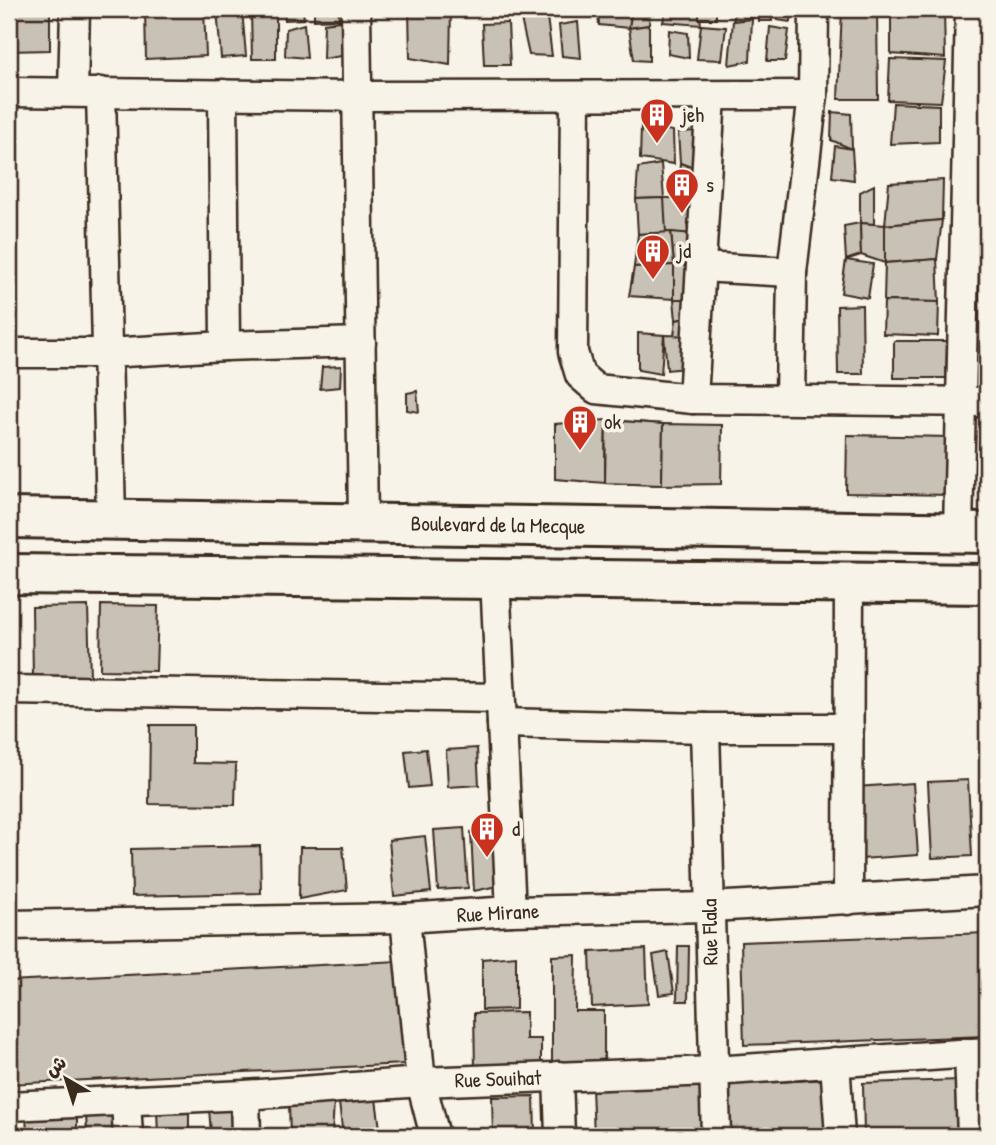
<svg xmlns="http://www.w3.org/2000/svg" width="996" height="1145" viewBox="0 0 996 1145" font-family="'Patrick Hand','Playpen Sans Arabic',sans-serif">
<rect width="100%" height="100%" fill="#f7f3e8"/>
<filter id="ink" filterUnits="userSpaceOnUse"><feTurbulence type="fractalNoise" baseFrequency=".0143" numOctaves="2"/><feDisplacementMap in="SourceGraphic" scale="14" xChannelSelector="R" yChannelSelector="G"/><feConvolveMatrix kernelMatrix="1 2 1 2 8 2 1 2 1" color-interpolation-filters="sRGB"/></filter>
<g filter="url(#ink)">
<g fill="#c8c1b6" stroke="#3b2a1e" stroke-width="2">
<path d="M9,9H50V50L9,51Z"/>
<path d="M145,9H204L206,56L146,59Z"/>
<path d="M217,9H242L246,56L221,58Z"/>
<path d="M251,9H276V59H252Z"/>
<path d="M284,9H303L304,19L285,20Z"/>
<path d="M314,9H338L339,19L314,20Z"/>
<path d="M409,9H451L450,65L410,58Z"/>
<path d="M520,9H549L547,17L521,19Z"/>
<path d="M598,9H632L629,28L599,25Z"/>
<path d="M632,9H650L649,25L629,28Z"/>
<path d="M666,9H699L701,25L663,22Z"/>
<rect x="699" y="9" width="17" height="10"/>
<path d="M736,9H754L752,19L733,21Z"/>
<path d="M759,9L771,10L772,21H759Z"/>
<path d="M791,9V22L777,20L779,11Z"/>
<path d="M842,9H877L878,99H838Z"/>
<path d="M891,9H944L945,58L891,54Z"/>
<path d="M547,17L552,56L529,55L521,19Z"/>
<path d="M752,19L750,61L729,65L733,21Z"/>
<path d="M347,20V55L323,59L324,23Z"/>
<path d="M578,22L581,58L562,56L559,25Z"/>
<path d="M508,23L510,65H484L482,24Z"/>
<path d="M304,24L307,58L285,56L286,29Z"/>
<path d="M649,25V61L634,60L629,28Z"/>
<path d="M701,25L726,27L722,60L697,59Z"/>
<path d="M770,27L789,30L785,61H767Z"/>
<path d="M669,30L688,33L689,58L668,54Z"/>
<path d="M890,59L946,61L941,102L888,100Z"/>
<path d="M893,103L939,105V142L890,144Z"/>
<path d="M832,112L851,114L852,149L831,140Z"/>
<path d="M641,126L673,131L674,164L640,159Z"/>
<path d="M698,131L696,169L680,163L678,132Z"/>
<path d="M835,146L852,149L854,180L832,177Z"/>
<path d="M680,163L696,169L697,198L678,195Z"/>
<path d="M661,164L664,198L636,199L638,168Z"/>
<path d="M943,180L942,220L885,225L889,183Z"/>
<path d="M874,185V224L860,223V192Z"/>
<path d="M664,198H697L703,235L664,232Z"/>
<path d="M664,198L666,233L638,234L636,199Z"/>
<path d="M942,220L937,259L885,263V225Z"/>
<path d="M860,223L861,255L846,260L844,226Z"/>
<path d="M860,223L885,225V263L861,255Z"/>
<path d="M671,232L694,234L701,267L674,265Z"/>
<path d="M671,232L674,265L634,267L638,234Z"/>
<path d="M937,259L939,302L884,301L885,263Z"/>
<path d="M846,260L873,264L868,298L841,293Z"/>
<path d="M674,265L701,267L693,299H674Z"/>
<path d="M674,265V299L629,296L634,267Z"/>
<path d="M674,299H693L698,316L676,320Z"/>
<path d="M884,301L939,302L938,336L883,334Z"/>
<path d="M862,305L863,374H838L837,306Z"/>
<path d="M698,316L697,336H674L676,320Z"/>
<path d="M638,333L664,335L661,374L638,370Z"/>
<path d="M664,335L697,336L695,367L667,370Z"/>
<path d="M894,341H947L946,378H894Z"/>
<path d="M341,366L340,387L320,389L322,367Z"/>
<path d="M417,391L419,412L407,410V393Z"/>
<path d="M606,420L605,483L555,479V424Z"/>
<path d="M606,420L663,424L662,485L605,483Z"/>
<path d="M606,420L663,424L662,485L605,483Z"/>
<path d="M663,424L722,425L721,484L662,485Z"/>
<path d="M847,435L951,437L949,495L846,493Z"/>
<path d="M101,605L158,606L156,671L100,670Z"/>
<path d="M88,606L90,676L33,678L32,607Z"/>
<path d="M150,725H193V763L236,764L235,805L149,804Z"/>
<path d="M477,748L479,785L448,787L446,750Z"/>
<path d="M426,749L430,786L409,788L405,751Z"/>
<path d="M968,780L972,856L932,858L928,782Z"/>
<path d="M913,783L918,855L861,859L856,787Z"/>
<path d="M501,820L502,885L474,891L471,832Z"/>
<path d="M464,828L468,888L438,890L434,830Z"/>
<path d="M425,836L431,892L394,896L389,840Z"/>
<path d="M260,846L261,893L132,896L131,849Z"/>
<path d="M300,847H343L347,890L299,899Z"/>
<path d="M987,933V1036L744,1045L741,942Z"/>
<path d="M678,946H689L688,1001H677Z"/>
<path d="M646,949L648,1004L592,1007L590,952Z"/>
<path d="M668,952L674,993L659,995L653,955Z"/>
<path d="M576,955L575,1011H604V1063H552V956Z"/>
<path d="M516,956V1009L482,1010V959Z"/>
<path d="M399,961L404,1064L9,1084V981Z"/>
<path d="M526,1012V1039H541V1068L475,1069L474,1013Z"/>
<path d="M830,1079L833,1136H727L725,1085Z"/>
<path d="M962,1080L964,1136H864L863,1083Z"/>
<path d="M705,1085L706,1136H594L592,1088Z"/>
<path d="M534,1096L535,1134L493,1135L492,1097Z"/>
<path d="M376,1099L381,1136H343L339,1103Z"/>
<path d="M334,1102L332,1136H290L289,1104Z"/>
<path d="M189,1106V1136H158L157,1109Z"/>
<path d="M241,1107L243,1131L211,1133L209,1109Z"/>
<path d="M77,1111V1136H27L26,1112Z"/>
<path d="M125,1112L126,1136H87L86,1113Z"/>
<path d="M552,1132V1136H461V1135Z"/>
</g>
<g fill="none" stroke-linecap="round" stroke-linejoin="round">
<g stroke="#3b2a1e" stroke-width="33">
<g id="street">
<path d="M356,9L363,523"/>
<path d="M9,92L357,96L813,95"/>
<path d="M73,92L75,9"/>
<path d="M101,92L111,519"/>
<path d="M223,94L225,346"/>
<path d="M575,96L573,352L580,375L596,389L693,399L987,402"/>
<path d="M701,267L792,272"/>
<path d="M9,353H107L225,346L361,342"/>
<path d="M693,399L711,96"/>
<path d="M790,399L792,272L813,95L814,9"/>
<path d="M958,531L970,9"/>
<path d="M495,578L511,911"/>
<path d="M9,690L500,698"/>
<path d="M502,723L705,728H849"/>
<path d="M705,728L716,1136"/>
<path d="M848,900L849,582"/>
<path d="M405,918L421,1082L435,1136"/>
<path d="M9,925L405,918L511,911L710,907L987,891"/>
<path d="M969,1053L972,1136"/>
<path d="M835,1062L840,1136"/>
<path d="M558,1076L560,1136"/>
<path d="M245,1095L246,1136"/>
<path d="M126,1101L128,1136"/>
<path d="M9,1106L245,1095L421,1082L714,1071L987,1052"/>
</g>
</g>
<g stroke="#3b2a1e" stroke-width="44">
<g id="primary">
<path d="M9,518L987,533"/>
<path d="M9,574L987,584"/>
</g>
</g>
<use href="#street" stroke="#f7f3e8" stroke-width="28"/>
<use href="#primary" stroke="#f7f3e8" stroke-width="38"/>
</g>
</g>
<defs>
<g id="building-pin" transform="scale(1.75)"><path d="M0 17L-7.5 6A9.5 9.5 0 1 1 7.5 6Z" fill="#c8321e" stroke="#f7f3e8"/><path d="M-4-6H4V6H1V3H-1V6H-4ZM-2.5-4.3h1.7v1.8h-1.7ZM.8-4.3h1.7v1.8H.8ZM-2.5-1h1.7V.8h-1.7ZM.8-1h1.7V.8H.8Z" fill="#fff"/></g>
</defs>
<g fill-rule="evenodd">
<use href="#building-pin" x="657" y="115"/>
<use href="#building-pin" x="682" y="185"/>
<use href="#building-pin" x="653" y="251"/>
<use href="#building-pin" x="580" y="422"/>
<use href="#building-pin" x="487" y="829"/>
</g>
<g text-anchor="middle" stroke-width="7" stroke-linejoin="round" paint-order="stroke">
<g font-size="21" fill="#3b2a1e" stroke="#f7f3e8" text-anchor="start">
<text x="682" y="122">jeh</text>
<text x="706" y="192">s</text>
<text x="678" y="258">jd</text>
<text x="604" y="429">ok</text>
<text x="512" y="836">d</text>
</g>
<g font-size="21" fill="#3b2a1e" stroke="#f7f3e8">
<text transform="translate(498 525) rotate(1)" y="7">Boulevard de la Mecque</text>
<text transform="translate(498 913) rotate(-3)" y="7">Rue Mirane</text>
<text transform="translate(710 932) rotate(-91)" y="7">Rue Flala</text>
<text transform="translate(498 1079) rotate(-2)" y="7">Rue Souihat</text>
</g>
</g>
<rect width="996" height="1145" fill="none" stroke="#f7f3e8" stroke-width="35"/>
<rect x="18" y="18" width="961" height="1110" fill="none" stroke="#3b2a1e" stroke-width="2.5" filter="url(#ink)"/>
<g transform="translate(66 1079) rotate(321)" stroke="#f7f3e8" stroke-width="5" paint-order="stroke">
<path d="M0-5L12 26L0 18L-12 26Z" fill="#3b2a1e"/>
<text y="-10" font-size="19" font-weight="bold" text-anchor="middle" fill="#3b2a1e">ش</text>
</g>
</svg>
